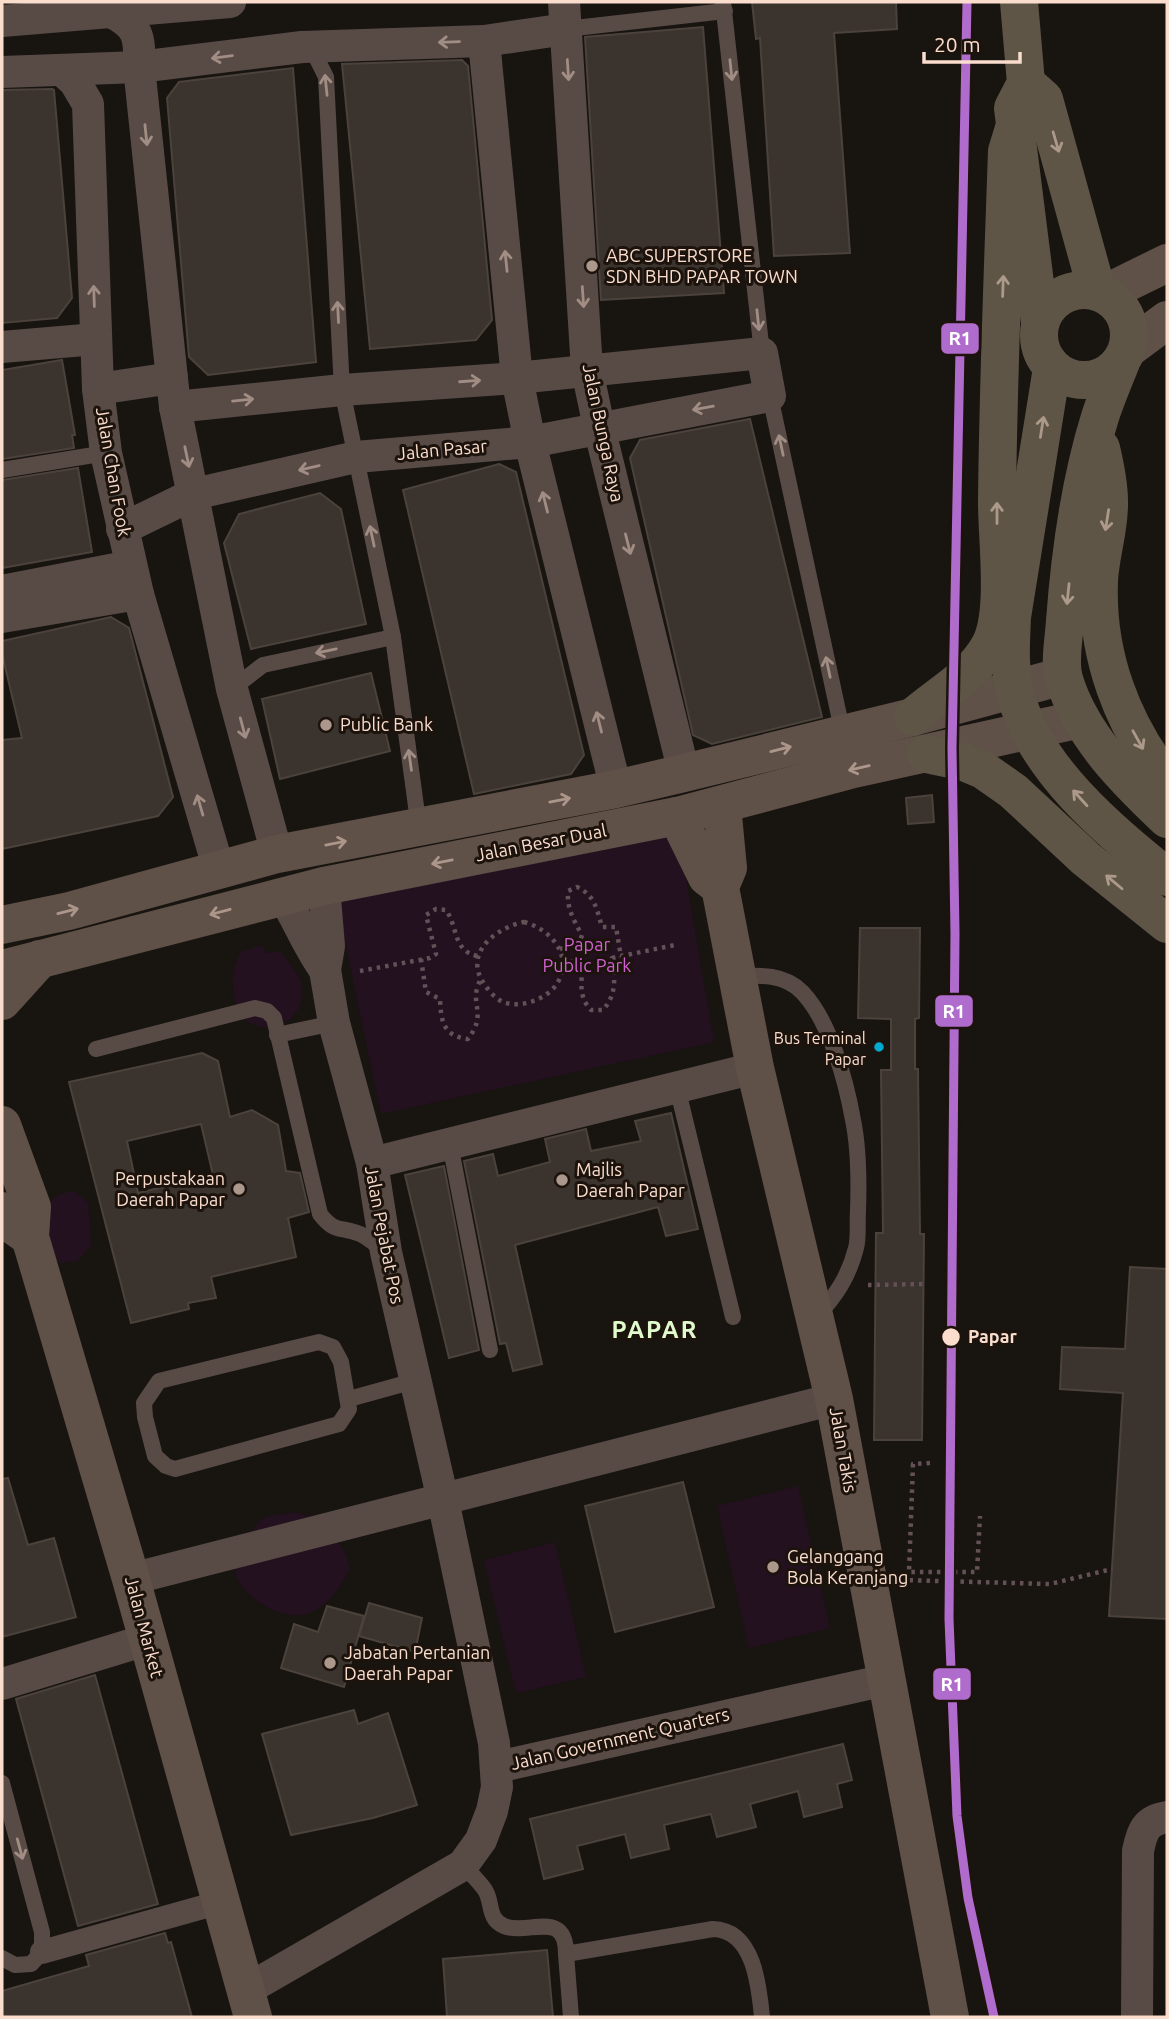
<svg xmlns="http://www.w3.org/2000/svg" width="1169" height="2019" viewBox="0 0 1169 2019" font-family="Ubuntu,sans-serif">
<rect width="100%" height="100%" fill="#181410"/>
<g fill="#23111f">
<path d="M676,819L714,1042L381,1114L337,903Z"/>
<path d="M262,945L266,953L281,951C286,960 299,973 301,982C312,1032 240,1048 234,994C234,987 231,979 233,973C234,966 238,959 240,952Z"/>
<path d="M74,1191L88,1203L91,1245L78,1261L60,1263L50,1256C47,1227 34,1196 74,1191Z"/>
<path d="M798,1486L830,1628L749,1648L717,1506Z"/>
<path d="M296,1512L326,1523L345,1553L350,1568C342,1587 324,1612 301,1615C270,1618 222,1585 237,1550C238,1546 244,1541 247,1537C252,1532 258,1521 264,1518C273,1514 286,1514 296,1512Z"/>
<path d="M555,1542L586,1677L516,1693L484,1560Z"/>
</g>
<g fill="#3b332e" stroke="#4b423b" stroke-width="2" fill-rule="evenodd">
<path d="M752,2H896L897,29L834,33L850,253L774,256L760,38L756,39Z"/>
<path d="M703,27L724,293L601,300L585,37Z"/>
<path d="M462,60L468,66L492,320L476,340L370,349L342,64Z"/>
<path d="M293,68L316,362L208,375L189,357L167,98L179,82Z"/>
<path d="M52,89L54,90L72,298L57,318L2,323V90Z"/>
<path d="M62,360L75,435H72L74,448L2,459V370Z"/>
<path d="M750,419L822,717L712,744L693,735L630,458L640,440Z"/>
<path d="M499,464L516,472L584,755L571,774L474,794L403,490Z"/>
<path d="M78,468L92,552L2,568V480Z"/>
<path d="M320,493L341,509L366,624L251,649L224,543L239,514Z"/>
<path d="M111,617L129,628L173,797L158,816L2,849V740L22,738L2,654V641Z"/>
<path d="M371,673L390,751L280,779L262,699Z"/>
<path d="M932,795L934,822L908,824L906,798Z"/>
<path d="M860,928H920L919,1018L915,1019V1069H918L920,1234H924L922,1440H874L876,1233H883L881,1070H891V1019L858,1018Z"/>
<path d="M202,1053L218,1061L230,1117L252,1110L278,1125L286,1171L300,1173L309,1212L288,1218L296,1257L211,1277L216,1298L188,1303L189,1309L131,1323L69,1082ZM201,1124L213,1175L138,1193L127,1141Z"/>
<path d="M671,1113L698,1229L666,1236L658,1207L515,1245L542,1364L513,1371L506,1343L500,1344L464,1161L493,1154L498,1176L550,1162L545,1139L586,1129L591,1151L641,1141L635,1121Z"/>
<path d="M444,1166L479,1350L449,1358L405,1175Z"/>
<path d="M1130,1267L1167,1269V1619L1109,1616L1123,1393L1060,1389L1062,1347L1125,1349Z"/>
<path d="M8,1478L28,1545L54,1538L76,1617L2,1637V1479Z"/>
<path d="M683,1482L714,1607L615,1632L585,1506Z"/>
<path d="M369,1603L422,1618L415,1652L359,1636Z"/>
<path d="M327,1606L364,1616L344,1687L281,1668L294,1624L318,1632Z"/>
<path d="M95,1675L158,1904L78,1926L16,1699Z"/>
<path d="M354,1710L358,1724L388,1713L417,1805L373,1818L291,1835L262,1734Z"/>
<path d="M843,1744L852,1780L837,1784L842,1807L804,1817L798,1791L750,1804L756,1827L717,1837L711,1814L664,1825L669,1849L631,1858L625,1834L577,1846L583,1869L544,1879L530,1819Z"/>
<path d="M165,1933L168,1943L171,1942L192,2017H2V1991L89,1966L86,1955Z"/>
<path d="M547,1950L553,2017H447L443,1959Z"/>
</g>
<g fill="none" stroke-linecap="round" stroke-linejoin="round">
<g stroke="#645057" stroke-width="4.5" stroke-dasharray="3.5 5" stroke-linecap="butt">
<path d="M524,922C550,929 573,954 558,982C549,999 519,1010 501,1001C495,998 489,991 485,985C462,954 495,928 524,922Z"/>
<path d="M560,949L579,944L582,935C573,919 567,909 568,891L577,887C595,895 597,910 602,927H616L621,957"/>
<path d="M421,959L426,992L440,999C441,1021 443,1036 468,1039C489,1011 467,1004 481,979"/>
<path d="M561,964L573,961L582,966C582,984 578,996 591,1010H603C617,994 615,978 612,958L675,945"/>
<path d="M360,971L430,958L436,954L426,915L436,909L446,910C458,927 453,952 478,956"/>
<path d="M868,1285L927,1284"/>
<path d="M930,1463L913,1464L909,1572H977L980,1516"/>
<path d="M901,1580L1050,1584L1112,1569"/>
</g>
<g stroke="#584b46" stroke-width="16">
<path d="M723,2L762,353"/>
<path d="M566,29L725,11"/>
<path d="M304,49L315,55L326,77L342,390L393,637L419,828"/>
<path d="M770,396L843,734"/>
<path d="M2,470L106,453"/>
<path d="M232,689L263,665L393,637"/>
<path d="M737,976C760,975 785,974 802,992C830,1021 846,1081 853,1120C859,1149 859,1182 858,1211C857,1223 859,1237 856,1248C849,1276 836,1296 816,1317"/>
<path d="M277,1035L334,1023"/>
<path d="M96,1049L255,1008L267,1011L274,1018L320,1214C335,1234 342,1226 360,1234C368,1237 377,1246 384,1251"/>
<path d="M677,1087L733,1317"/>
<path d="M450,1144L490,1350"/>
<path d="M319,1342L333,1347L341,1362L349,1409L339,1424L175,1469L166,1466L155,1456L145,1417L144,1403L159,1381Z"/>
<path d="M349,1399L414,1381"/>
<path d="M2,1783L42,1932V1952L31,1964L15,1965L2,1958"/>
<path d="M463,1865C470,1873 479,1881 485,1890C493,1902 487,1919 504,1926C527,1936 566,1908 566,1954L713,1929C754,1930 759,1986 762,2017"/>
<path d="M566,1954L571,2017"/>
</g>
<path stroke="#584b46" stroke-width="24" d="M42,1952L221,1902"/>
<g stroke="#584b46" stroke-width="32">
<path d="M564,2L587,370L599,427L684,773"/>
<path d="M111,12C139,26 140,37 139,67L175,407L232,689L277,854"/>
<path d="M2,21L230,2"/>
<path d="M484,41L517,378L530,442L616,789"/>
<path d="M62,70L75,82L88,104L98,389L106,453L138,594L219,870"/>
<path d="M2,72L139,67L302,47L484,41L566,29"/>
<path d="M2,347L96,339"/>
<path d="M98,389L172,378"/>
<path d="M122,529L194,494L356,457L530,442L770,396L762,353L517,378L342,390L175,407"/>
<path d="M2,591L131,566"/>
<path d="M2,617L138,594"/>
<path d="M283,896C298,920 308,947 325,970"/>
<path d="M372,1163L755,1068"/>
<path d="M131,1579L834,1399"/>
<path d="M2,1684L146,1640"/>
<path d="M497,1767L886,1680"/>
<path d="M246,1990L463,1865L481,1840L492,1811L497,1787L494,1743L443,1500L386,1252L372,1163L334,1023L325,970L329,946L324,886"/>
<path d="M1137,2017L1138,1851C1142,1831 1146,1820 1167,1817"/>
</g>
<g stroke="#5f5048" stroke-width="38">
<path d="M1104,294L1167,263"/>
<path d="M1128,349L1167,320"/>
<path d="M722,805L728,868L720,887L755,1068L834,1399L950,2017"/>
<path d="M677,816L707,877L720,887"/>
<path d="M2,925L69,911L277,854L616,789L684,773L913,717L1063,676"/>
<path d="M2,969L324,886L677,816L854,769L1081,719"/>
<path d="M2,1001L40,959"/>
<path d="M2,1125L32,1207L30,1237L131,1579L253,2017"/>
<path d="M2,1211L8,1222L30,1237"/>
</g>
<g stroke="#5e5546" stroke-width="38">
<path d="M1019,2L1026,83L1013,108L1040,323"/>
<path d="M1026,83L1044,99L1097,291"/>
<circle cx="1084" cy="335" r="45"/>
<path d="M1121,362C1114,380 1106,398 1100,417C1080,481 1070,553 1065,621C1064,639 1059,662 1064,679C1081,736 1126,780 1167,819"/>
<path d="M1052,368L1012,617C1011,641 1009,668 1015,692C1033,768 1109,830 1167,877"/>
<path d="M1101,448C1105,465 1109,483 1109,501C1110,528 1100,555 1099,581C1096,655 1122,724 1167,781"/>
<path d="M913,717C939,694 973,677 990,645C1007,612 997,541 997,503C998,385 1003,268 1007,151L1015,125"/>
<path d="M926,754L964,762L983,770L1013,791L1086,859L1167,924"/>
</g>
<g stroke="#1c130d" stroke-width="14">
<path id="rail-1" d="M967,2L952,748L955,933L949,1619L957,1816L968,1898L994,2017"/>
</g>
<use href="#rail-1" stroke="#b06ccc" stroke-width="9"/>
</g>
<defs><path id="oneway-shaft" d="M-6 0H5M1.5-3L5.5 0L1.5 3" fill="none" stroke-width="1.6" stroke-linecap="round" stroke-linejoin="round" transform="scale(1.75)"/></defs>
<g stroke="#a18d83">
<use href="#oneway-shaft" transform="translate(449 42) rotate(178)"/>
<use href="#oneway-shaft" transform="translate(222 57) rotate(173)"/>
<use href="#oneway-shaft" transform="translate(568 70) rotate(86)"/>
<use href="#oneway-shaft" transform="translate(731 70) rotate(84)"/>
<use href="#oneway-shaft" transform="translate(326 85) rotate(-96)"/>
<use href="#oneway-shaft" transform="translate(146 135) rotate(84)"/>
<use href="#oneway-shaft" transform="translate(506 261) rotate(-96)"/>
<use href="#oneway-shaft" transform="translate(94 296) rotate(-92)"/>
<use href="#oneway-shaft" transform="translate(583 297) rotate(86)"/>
<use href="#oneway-shaft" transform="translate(338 312) rotate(-93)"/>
<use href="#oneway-shaft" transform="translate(758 320) rotate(84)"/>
<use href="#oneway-shaft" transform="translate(470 381) rotate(-4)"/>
<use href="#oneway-shaft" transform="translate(243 400) rotate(-6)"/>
<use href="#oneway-shaft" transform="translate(703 408) rotate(170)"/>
<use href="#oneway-shaft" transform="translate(781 445) rotate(-102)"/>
<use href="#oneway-shaft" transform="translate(187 457) rotate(78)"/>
<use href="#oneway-shaft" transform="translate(309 468) rotate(167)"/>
<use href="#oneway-shaft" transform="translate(545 502) rotate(-104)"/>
<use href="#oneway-shaft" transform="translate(372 536) rotate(-102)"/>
<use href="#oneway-shaft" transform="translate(628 544) rotate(76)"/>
<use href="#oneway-shaft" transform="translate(326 651) rotate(168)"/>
<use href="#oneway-shaft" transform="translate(828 667) rotate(-102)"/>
<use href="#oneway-shaft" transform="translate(599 722) rotate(-104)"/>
<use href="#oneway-shaft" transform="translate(243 728) rotate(75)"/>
<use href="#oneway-shaft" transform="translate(410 760) rotate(-98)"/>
<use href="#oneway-shaft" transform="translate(200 805) rotate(-106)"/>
<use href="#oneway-shaft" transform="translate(20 1849) rotate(75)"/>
</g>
<g stroke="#ac998a">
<use href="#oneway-shaft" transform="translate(1056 142) rotate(74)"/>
<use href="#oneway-shaft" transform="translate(1003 286) rotate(-88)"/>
<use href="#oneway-shaft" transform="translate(1042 427) rotate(-81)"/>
<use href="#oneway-shaft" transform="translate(997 513) rotate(-90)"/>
<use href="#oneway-shaft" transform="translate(1107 520) rotate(99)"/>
<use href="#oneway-shaft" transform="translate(1068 594) rotate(96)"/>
<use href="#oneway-shaft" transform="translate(1138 740) rotate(61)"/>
<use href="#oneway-shaft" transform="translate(1080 798) rotate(-132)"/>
<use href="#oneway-shaft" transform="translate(1114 882) rotate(-140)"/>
</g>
<g stroke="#ac968a">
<use href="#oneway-shaft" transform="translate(781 749) rotate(-14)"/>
<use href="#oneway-shaft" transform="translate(859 768) rotate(167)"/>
<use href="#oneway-shaft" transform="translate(560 800) rotate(-11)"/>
<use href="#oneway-shaft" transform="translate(336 843) rotate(-11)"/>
<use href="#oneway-shaft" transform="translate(442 862) rotate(169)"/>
<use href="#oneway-shaft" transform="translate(68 911) rotate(-14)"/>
<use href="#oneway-shaft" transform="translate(220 912) rotate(165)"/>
</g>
<g fill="#ab978b" stroke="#1c130d" stroke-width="2.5">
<circle cx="592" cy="266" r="7"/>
<circle cx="326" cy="725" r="7"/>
<circle cx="562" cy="1180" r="7"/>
<circle cx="239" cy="1189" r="7"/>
<circle cx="773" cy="1567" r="7"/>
<circle cx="330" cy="1663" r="7"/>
</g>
<circle fill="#00a9ce" stroke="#1c130d" stroke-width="2.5" cx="879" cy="1047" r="6"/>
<circle fill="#faddcd" stroke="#1c130d" stroke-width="2.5" cx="951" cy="1337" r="10"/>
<g text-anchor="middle" stroke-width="6" stroke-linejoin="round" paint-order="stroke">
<g font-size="16" fill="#faddcd" stroke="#1c130d" text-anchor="end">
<text x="866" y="1044">Bus Terminal<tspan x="866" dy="21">Papar</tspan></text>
</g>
<g font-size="18" fill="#faddcd" stroke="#1c130d" text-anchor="start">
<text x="606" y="262">ABC SUPERSTORE<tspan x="606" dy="21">SDN BHD PAPAR TOWN</tspan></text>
<text x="340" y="731">Public Bank</text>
<text x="576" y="1176">Majlis<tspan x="576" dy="21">Daerah Papar</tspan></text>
<text x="225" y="1185" text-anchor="end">Perpustakaan<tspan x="225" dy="21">Daerah Papar</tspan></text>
<text x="787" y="1563">Gelanggang<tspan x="787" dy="21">Bola Keranjang</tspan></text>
<text x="344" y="1659">Jabatan Pertanian<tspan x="344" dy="21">Daerah Papar</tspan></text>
</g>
<g font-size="18" fill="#faddcd" stroke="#1c130d">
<text transform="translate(603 433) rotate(78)" y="6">Jalan Bunga Raya</text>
<text transform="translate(442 450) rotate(-5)" y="6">Jalan Pasar</text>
<text transform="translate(113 472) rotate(80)" y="6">Jalan Chan Fook</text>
<text transform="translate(541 843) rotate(-11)" y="6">Jalan Besar Dual</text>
<text transform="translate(384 1235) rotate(79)" y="6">Jalan Pejabat Pos</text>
<text transform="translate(843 1450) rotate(80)" y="6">Jalan Takis</text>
<text transform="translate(144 1627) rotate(75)" y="6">Jalan Market</text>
<text transform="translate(620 1739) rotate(-13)" y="6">Jalan Government Quarters</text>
</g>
<g font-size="18" fill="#d161d2" stroke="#1c130d">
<text x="587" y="951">Papar<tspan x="587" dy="21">Public Park</tspan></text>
</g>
<g font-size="18" font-weight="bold" fill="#faddcd" stroke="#1c130d" text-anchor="start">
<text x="968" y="1343">Papar</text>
</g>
<g font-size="24" font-weight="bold" letter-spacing="2" fill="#e0face" stroke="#1c130d">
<text x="655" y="1338">PAPAR</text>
</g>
</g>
<g stroke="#1c130d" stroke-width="2.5">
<rect x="940" y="322" width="40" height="33" rx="7" fill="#b06ccc"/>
<rect x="934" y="994" width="40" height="34" rx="7" fill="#b06ccc"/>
<rect x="932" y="1667" width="40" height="34" rx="7" fill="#b06ccc"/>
</g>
<g font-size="19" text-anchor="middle" font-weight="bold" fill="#fff">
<text x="960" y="345">R1</text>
<text x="954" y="1018">R1</text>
<text x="952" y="1691">R1</text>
</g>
<rect width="1169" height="2019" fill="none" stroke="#faddcd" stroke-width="7"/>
<path d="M924 52v10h96v-10" fill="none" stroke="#faddcd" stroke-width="3.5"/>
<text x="934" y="52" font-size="21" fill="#faddcd" stroke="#1c130d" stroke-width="5" paint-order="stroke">20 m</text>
</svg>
